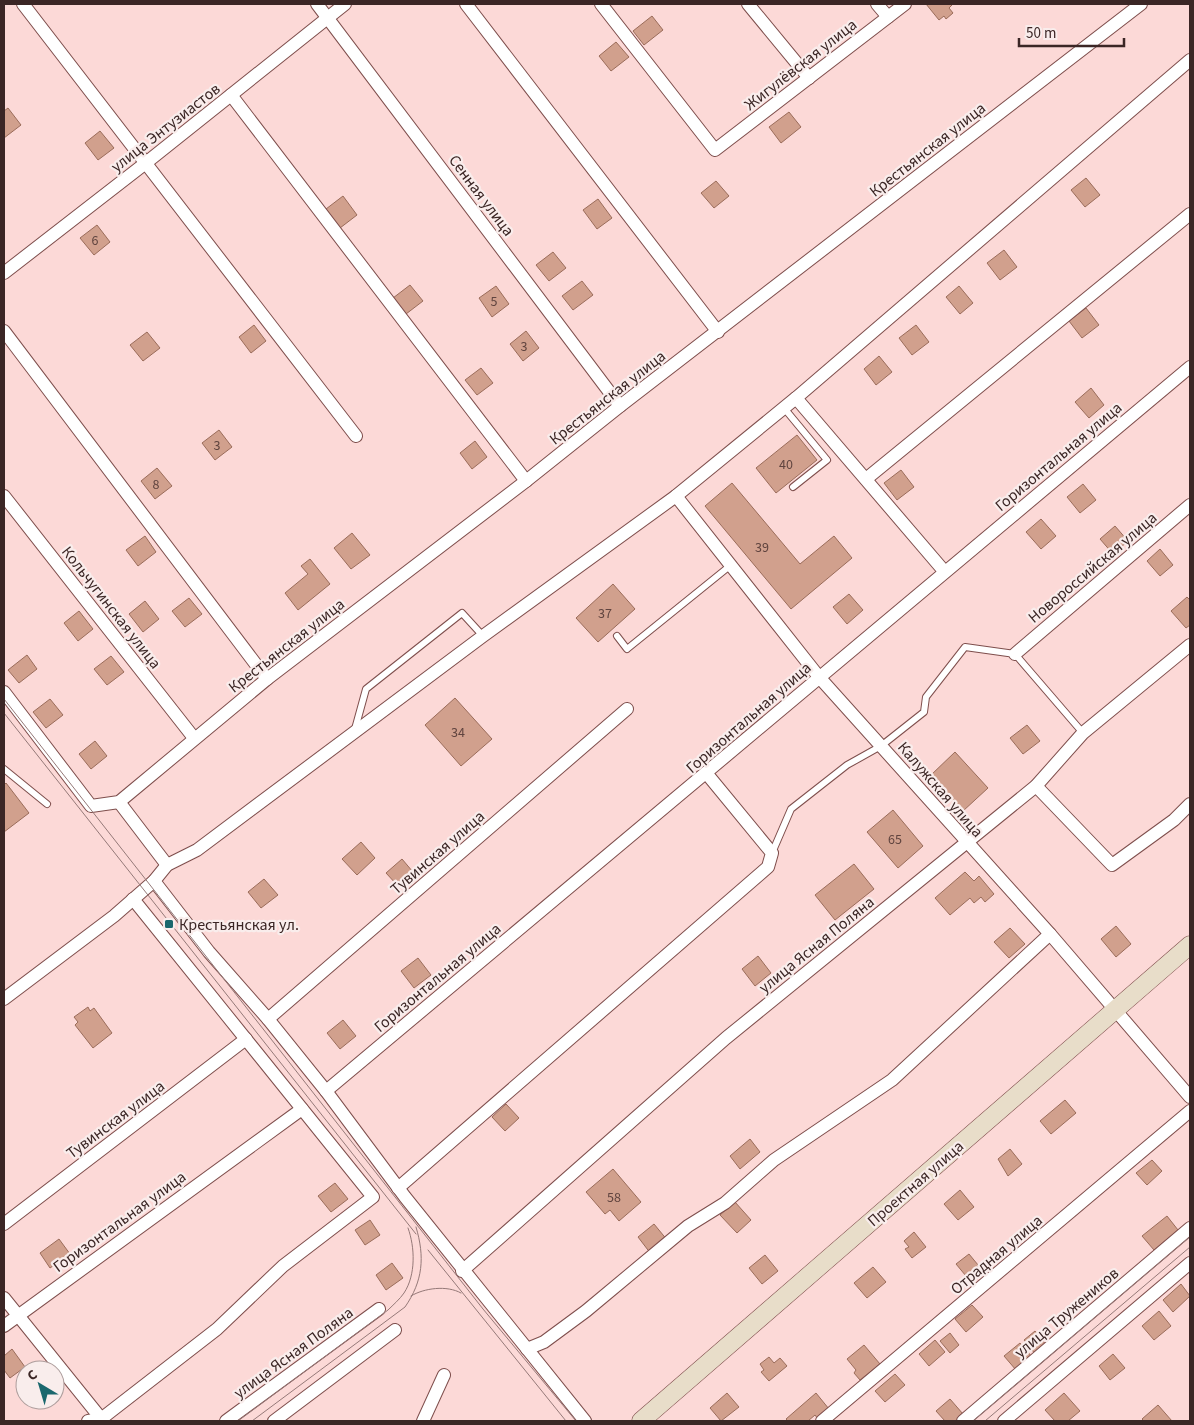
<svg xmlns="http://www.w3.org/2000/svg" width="1194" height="1425" viewBox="0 0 1194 1425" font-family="'Source Sans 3',sans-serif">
<rect width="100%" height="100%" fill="#fcd9d7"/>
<g fill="#d1a08d" stroke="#9a6c5a">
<path d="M926,4H953L949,8L953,13L946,19L944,16L939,20Z"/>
<path d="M652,16L663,30L644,45L633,31Z"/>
<path d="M616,42L629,57L611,71L599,56Z"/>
<path d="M8,108L21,125L4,138V111Z"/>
<path d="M789,112L801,127L781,143L769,127Z"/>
<path d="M100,131L114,148L98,160L85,143Z"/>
<path d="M1086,178L1100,195L1085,207L1071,190Z"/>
<path d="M716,181L729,196L714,208L701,193Z"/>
<path d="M343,196L357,215L340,228L326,209Z"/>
<path d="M598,199L612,218L597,229L583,210Z"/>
<path d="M97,225L110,242L94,255L80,238Z"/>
<path d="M1004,250L1017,267L1000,280L987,263Z"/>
<path d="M553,252L566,268L549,281L536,265Z"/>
<path d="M582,281L593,295L573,310L562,296Z"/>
<path d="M410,285L423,301L406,314L393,298Z"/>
<path d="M496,286L509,304L492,317L479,298Z"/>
<path d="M959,286L973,303L960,314L946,297Z"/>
<path d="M1086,308L1099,325L1082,338L1069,321Z"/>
<path d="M254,325L266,341L251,353L239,337Z"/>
<path d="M916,325L929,342L912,355L899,338Z"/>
<path d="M526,331L539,348L523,361L510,344Z"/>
<path d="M147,332L160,348L143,361L130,345Z"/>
<path d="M879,356L892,372L876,385L864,369Z"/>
<path d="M481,368L493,383L477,395L465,380Z"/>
<path d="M1091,388L1104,405L1089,418L1075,402Z"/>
<path d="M219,430L232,447L215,460L202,443Z"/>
<path d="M797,435L817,460L776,493L756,468Z"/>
<path d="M475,441L487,457L472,469L460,453Z"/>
<path d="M157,468L172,486L155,499L141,481Z"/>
<path d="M901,470L914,487L897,500L884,483Z"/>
<path d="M732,483L800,564L834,536L852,558L791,609L705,506Z"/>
<path d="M1083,484L1096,500L1080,513L1067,497Z"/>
<path d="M1041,519L1056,536L1041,549L1026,532Z"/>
<path d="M1115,526L1128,541L1113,554L1100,539Z"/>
<path d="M352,533L370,555L351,569L334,548Z"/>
<path d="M145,536L156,552L138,566L126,550Z"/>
<path d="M1160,549L1173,565L1160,576L1147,561Z"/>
<path d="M310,559L330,584L298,610L285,593L308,574L301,566Z"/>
<path d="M613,584L635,609L598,642L576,618Z"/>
<path d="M849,594L863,610L847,624L833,607Z"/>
<path d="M1187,597L1190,600V625L1186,628L1171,611Z"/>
<path d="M189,598L202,614L185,627L172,611Z"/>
<path d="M145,601L159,619L143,632L129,614Z"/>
<path d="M79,611L93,629L78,641L64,623Z"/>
<path d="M27,655L37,669L19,683L8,670Z"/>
<path d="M111,656L124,672L107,685L94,669Z"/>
<path d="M455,698L492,739L461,766L425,725Z"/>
<path d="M50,699L63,715L46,728L33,712Z"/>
<path d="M1027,725L1040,741L1023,754L1010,738Z"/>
<path d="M95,741L107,756L91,769L79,754Z"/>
<path d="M955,752L988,788L963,811L931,775Z"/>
<path d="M6,783L29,813L4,832V785Z"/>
<path d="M893,810L923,846L898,868L867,832Z"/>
<path d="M361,842L375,858L357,875L342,859Z"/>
<path d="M402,859L413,872L398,886L386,873Z"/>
<path d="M854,864L874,889L835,920L815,895Z"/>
<path d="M965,872L974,881L979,876L994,894L985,902L981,897L974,903L970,898L950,915L935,898Z"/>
<path d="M264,879L278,895L261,908L248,892Z"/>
<path d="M1116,926L1131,944L1116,957L1101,939Z"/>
<path d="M1010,928L1025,944L1009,958L994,942Z"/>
<path d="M758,956L771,973L755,986L742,969Z"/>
<path d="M418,958L431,975L414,988L401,971Z"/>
<path d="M88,1007L90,1011L94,1008L112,1033L93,1048L75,1025L78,1022L74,1017Z"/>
<path d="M343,1020L356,1036L340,1049L327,1033Z"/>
<path d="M1065,1100L1076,1113L1051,1134L1040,1121Z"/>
<path d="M506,1104L519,1118L505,1131L492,1117Z"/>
<path d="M750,1139L760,1152L740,1169L730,1156Z"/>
<path d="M1010,1149L1022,1164L1008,1176L998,1159Z"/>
<path d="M1152,1160L1162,1171L1147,1185L1136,1173Z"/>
<path d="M613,1169L641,1202L619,1221L610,1210L605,1214L586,1192Z"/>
<path d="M335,1183L348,1199L331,1212L318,1196Z"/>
<path d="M960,1190L974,1207L958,1220L944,1204Z"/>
<path d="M735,1202L751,1220L737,1233L720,1215Z"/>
<path d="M1167,1216L1178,1230L1154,1250L1142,1236Z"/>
<path d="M370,1220L380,1235L365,1245L355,1230Z"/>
<path d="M654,1224L668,1241L651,1254L638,1237Z"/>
<path d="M914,1232L926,1247L912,1258L905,1249L909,1247L904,1241Z"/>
<path d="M59,1239L70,1254L50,1268L40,1253Z"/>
<path d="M969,1254L983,1271L971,1282L956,1264Z"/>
<path d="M765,1255L778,1271L762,1284L749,1268Z"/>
<path d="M392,1263L403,1278L386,1290L376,1275Z"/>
<path d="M873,1267L886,1282L867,1298L854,1283Z"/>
<path d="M1181,1284L1190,1296L1173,1312L1163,1300Z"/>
<path d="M972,1305L983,1317L966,1332L955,1319Z"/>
<path d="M1159,1311L1171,1326L1154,1340L1142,1326Z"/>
<path d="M1035,1331L1047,1346L1036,1355L1024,1340Z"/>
<path d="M950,1333L959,1345L950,1353L940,1341Z"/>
<path d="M935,1340L945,1352L929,1366L919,1354Z"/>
<path d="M1020,1343L1032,1357L1016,1370L1004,1356Z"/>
<path d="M864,1345L880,1364L860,1380L854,1373L856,1370L847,1359Z"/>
<path d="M12,1349L25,1367L10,1378L4,1370V1356Z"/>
<path d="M1113,1354L1125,1368L1110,1380L1099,1366Z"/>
<path d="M769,1357L774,1363L780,1358L787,1366L769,1381L761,1372L764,1370L760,1364Z"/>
<path d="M895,1374L905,1385L885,1402L875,1391Z"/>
<path d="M727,1393L739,1407L721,1421L710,1408Z"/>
<path d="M816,1393L829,1409L818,1419L815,1415L808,1421H788L786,1419Z"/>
<path d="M1064,1393L1080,1411L1068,1421H1055L1045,1410Z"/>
<path d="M950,1399L963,1414L956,1421H945L936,1411Z"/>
<path d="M1158,1405L1172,1421H1144L1142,1419Z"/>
</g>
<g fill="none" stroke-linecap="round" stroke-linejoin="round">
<g stroke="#7e4e4c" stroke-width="8">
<g id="lane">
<path d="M784,408L827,460L793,487"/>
<path d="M617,636L627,649L731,565"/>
<path d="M355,729L366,689L462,613L483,636"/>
<path d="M4,769L47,804"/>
<path d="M772,853L791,809L847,765L881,746L924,712L926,697L965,647L1015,654L1083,733"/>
</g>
</g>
<g stroke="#7e4e4c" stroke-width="14">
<g id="street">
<path d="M23,4L356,436"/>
<path d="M317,4L620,406"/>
<path d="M466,4L718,332"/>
<path d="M601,4L715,150L905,4"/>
<path d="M748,4L809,78"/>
<path d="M877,4L888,17"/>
<path d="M231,95L526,481"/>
<path d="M4,273L147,162L345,4"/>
<path d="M4,331L267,679"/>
<path d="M796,398L944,571"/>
<path d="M866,479L1190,214"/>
<path d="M4,496L194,738"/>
<path d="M676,496L819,677L1050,934L1190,1097"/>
<path d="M1015,654L1190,505"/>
<path d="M4,692L91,806L119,802L267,679L526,481L620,406L1141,4"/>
<path d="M1036,786L1112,865L1174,820L1190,804"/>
<path d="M119,802L167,865"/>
<path d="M154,881L209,952L268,1019L326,1091L405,1197L585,1421"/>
<path d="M4,999L114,916L154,881L167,865L197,850L483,636L676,496L796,398L1190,60"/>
<path d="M268,1019L627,709"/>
<path d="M326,1091L1190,367"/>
<path d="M398,1188L768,867L772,853L707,774"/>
<path d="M4,1224L246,1039"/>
<path d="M462,1271L726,1038L1036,786L1083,733L1190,645"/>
<path d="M4,1298L103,1421"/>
<path d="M4,1326L302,1109"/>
<path d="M527,1349L544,1342L586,1311L688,1226L725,1203L774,1160L892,1080L1050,934"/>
<path d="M88,1421L101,1419L217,1329L283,1266L373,1197L133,899"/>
<path d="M226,1421L379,1309"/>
<path d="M274,1421L395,1330"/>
<path d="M423,1421L444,1375"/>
<path d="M822,1421L1190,1111"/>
<path d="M963,1421L1190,1228"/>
<path d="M1004,1421L1190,1263"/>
</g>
</g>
<g stroke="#7e4e4c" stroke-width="19">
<path id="secondary" d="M641,1421L1190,945"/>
</g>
<use href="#lane" stroke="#fff" stroke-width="6"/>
<use href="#street" stroke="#fff" stroke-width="12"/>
<use href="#secondary" stroke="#e8ddc9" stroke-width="18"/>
<g stroke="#957978" stroke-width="1">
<path d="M4,699L483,1309L576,1421"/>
<path d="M4,713L416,1234"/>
<path d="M428,1250L566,1421"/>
<path d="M411,1296C424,1288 447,1285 461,1293"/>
<path d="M238,1421L388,1310C393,1305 400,1299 404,1293C416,1275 415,1247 408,1228"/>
<path d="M252,1421L405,1307C423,1281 425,1257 416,1227"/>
<path d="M973,1421L1190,1237"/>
<path d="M985,1421L1190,1247"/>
</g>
</g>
<rect fill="#1b686e" stroke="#f9edec" stroke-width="2" x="164" y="919" width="10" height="10" rx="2.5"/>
<g text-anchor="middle" stroke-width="4.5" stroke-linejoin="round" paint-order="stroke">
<g font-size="14" fill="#60443f">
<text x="95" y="245">6</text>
<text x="494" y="306">5</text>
<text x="524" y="351">3</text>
<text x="217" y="450">3</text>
<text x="786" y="469">40</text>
<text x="156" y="489">8</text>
<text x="762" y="552">39</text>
<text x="605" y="618">37</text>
<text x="458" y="737">34</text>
<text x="895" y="844">65</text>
<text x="614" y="1202">58</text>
</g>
<g font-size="16" fill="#3b2625" stroke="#f9edec">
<text transform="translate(800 64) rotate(-38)" y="6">Жигулёвская улица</text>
<text transform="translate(165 127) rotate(-38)" y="6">улица Энтузиастов</text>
<text transform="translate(927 149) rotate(-38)" y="6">Крестьянская улица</text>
<text transform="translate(482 195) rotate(53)" y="6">Сенная улица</text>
<text transform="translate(607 397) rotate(-38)" y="6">Крестьянская улица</text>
<text transform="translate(1058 456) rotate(-40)" y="6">Горизонтальная улица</text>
<text transform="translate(1092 567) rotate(-40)" y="6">Новороссийская улица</text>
<text transform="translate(112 607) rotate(52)" y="6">Кольчугинская улица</text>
<text transform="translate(286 645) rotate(-38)" y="6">Крестьянская улица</text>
<text transform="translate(748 717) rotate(-41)" y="6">Горизонтальная улица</text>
<text transform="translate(941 789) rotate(49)" y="6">Калужская улица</text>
<text transform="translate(437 852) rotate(-41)" y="6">Тувинская улица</text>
<text transform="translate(816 944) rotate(-39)" y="6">улица Ясная Поляна</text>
<text transform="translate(437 977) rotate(-40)" y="6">Горизонтальная улица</text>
<text transform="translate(115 1119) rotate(-37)" y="6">Тувинская улица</text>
<text transform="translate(915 1183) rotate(-41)" y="6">Проектная улица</text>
<text transform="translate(119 1221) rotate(-36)" y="6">Горизонтальная улица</text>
<text transform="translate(996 1254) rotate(-40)" y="6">Отрадная улица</text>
<text transform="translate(1066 1312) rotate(-40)" y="6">улица Тружеников</text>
<text transform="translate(293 1352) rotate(-36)" y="6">улица Ясная Поляна</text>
</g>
<g font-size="16" fill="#3b2625" stroke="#f9edec" text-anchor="start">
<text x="179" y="930">Крестьянская ул.</text>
</g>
</g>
<rect width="1194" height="1425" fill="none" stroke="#3b2625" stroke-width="10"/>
<g transform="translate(40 1385) rotate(322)"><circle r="24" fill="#f9edec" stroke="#ad9d9c"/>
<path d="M0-4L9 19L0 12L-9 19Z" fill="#1b686e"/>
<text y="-8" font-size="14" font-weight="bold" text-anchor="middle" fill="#3b2625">С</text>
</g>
<path d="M1019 38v8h105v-8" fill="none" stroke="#3b2625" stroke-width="2.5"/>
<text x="1026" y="38" font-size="15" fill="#3b2625" stroke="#f9edec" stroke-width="4" paint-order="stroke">50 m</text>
</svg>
